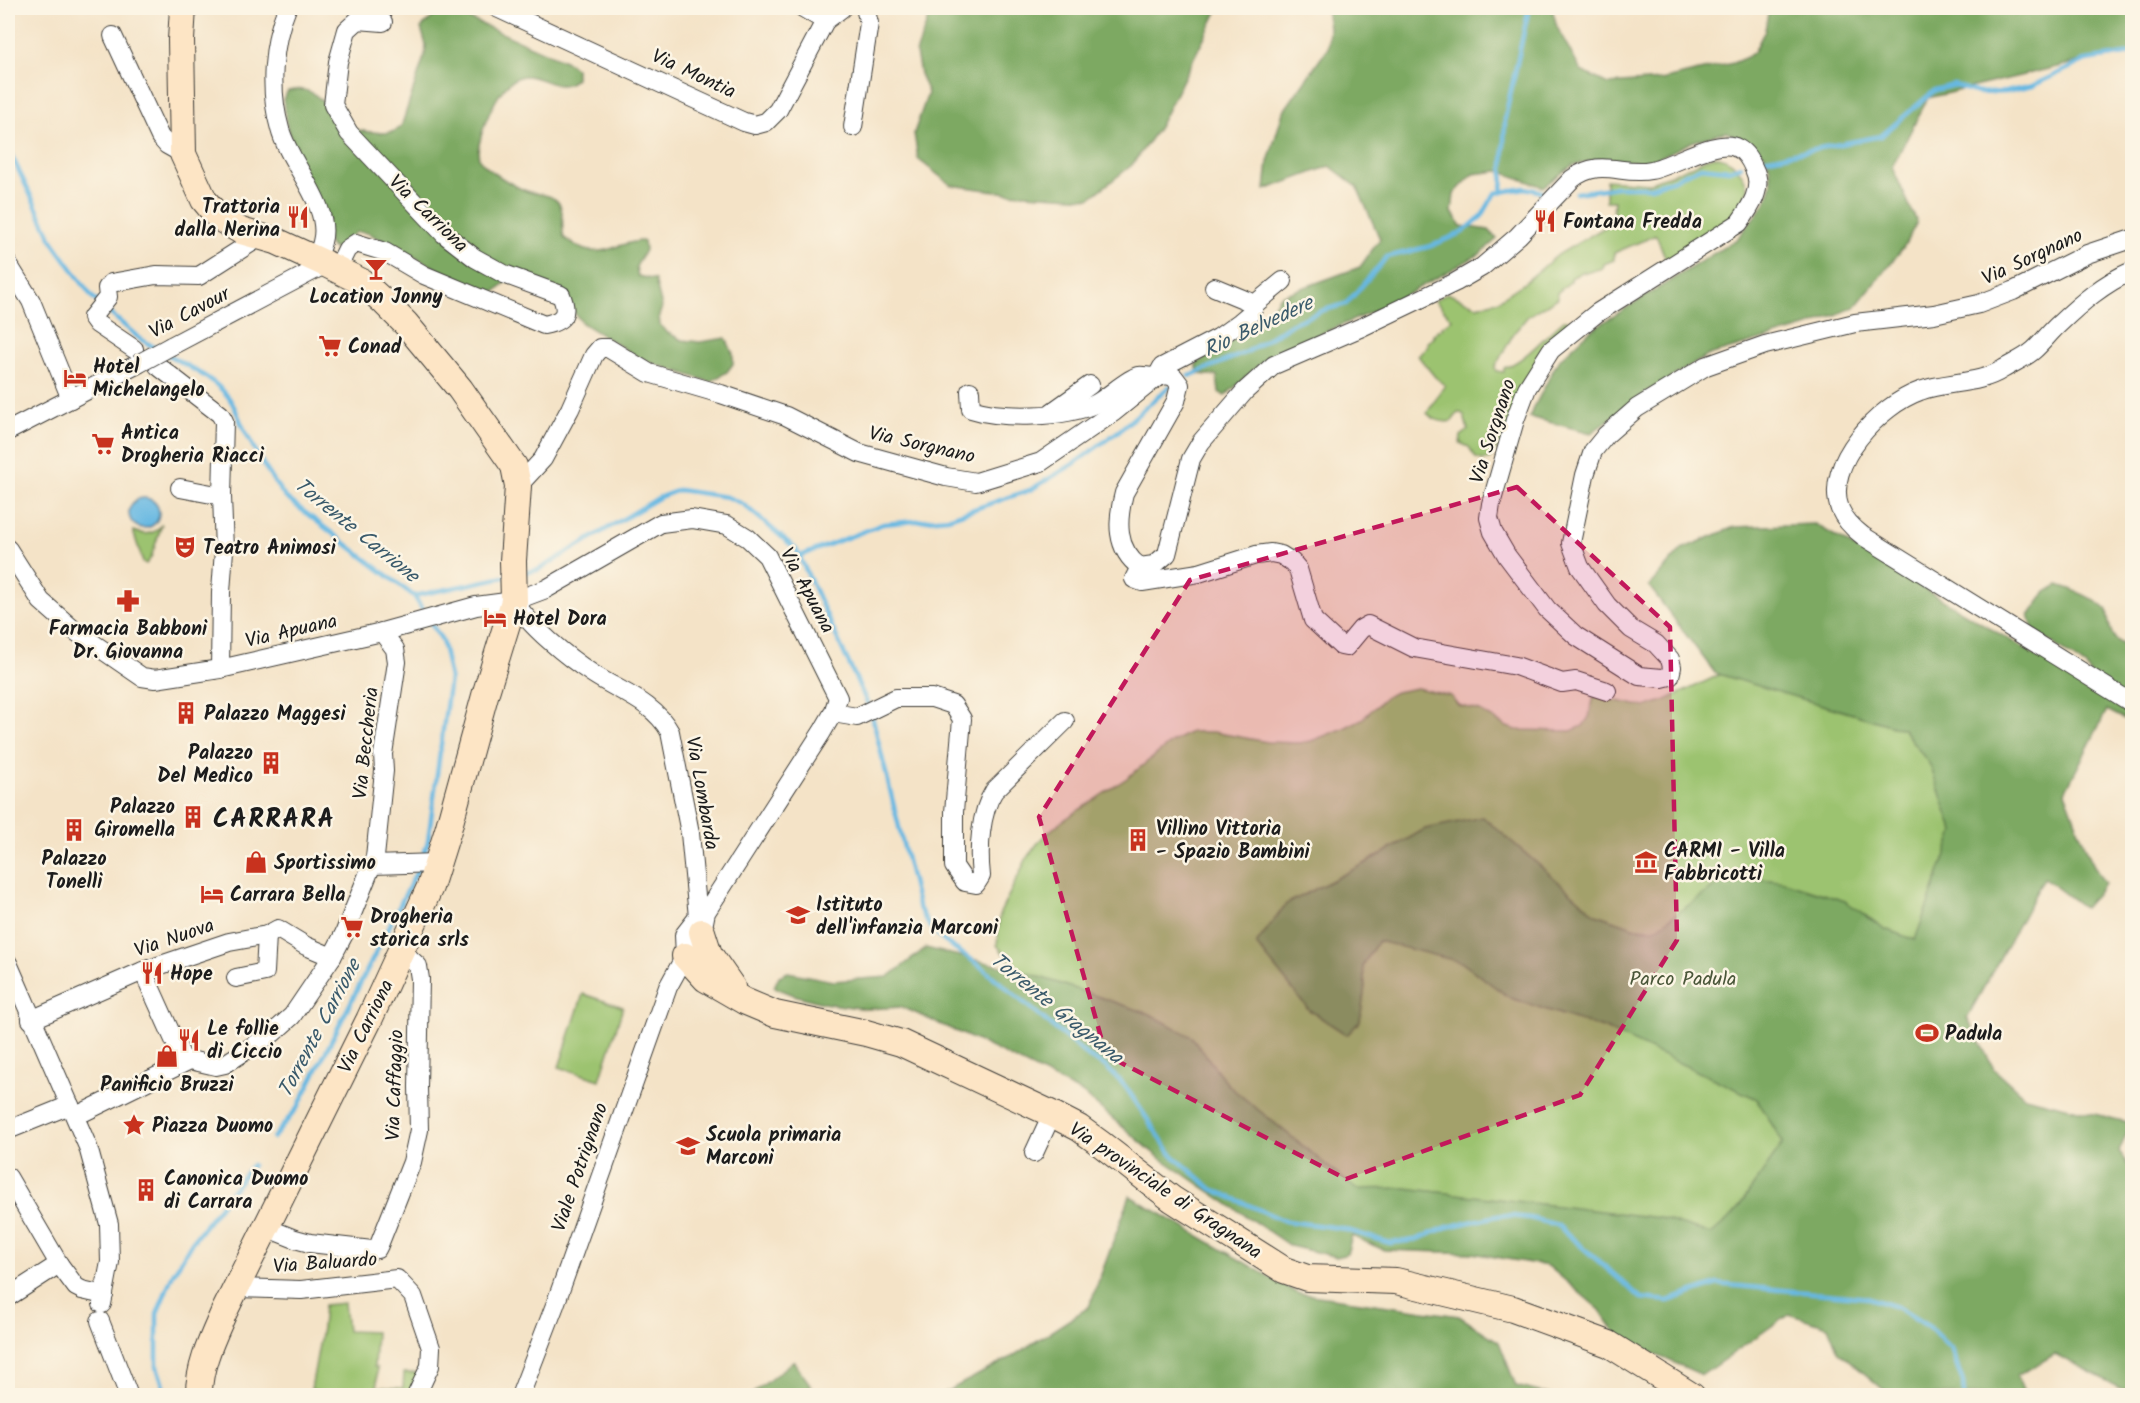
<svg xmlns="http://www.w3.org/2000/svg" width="2140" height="1403" viewBox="0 0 2140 1403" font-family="Kalam,sans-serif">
<rect width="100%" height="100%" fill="#fcf5e5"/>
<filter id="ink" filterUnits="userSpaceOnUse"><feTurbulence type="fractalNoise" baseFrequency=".0167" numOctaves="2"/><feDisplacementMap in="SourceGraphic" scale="12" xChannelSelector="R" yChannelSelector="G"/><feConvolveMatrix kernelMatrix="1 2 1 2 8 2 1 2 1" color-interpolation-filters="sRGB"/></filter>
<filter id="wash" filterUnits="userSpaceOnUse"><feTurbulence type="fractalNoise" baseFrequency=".008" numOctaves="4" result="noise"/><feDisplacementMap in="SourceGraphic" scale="24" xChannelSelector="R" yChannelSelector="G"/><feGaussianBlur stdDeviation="1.35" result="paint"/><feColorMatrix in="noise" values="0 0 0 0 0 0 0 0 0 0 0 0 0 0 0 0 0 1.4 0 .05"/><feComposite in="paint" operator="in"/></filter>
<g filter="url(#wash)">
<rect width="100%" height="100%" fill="#f4e3c7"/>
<g fill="#9cc36f" stroke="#5c7046" stroke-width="1.5">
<path d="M1713,156C1732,157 1743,172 1748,189L1741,209L1722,227L1667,262L1656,235L1614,253V260L1604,264L1603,268L1585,273L1584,271L1571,278V281L1557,293L1558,298L1528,316L1514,333L1495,367L1496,371L1504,372V368C1528,359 1544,336 1564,320L1572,321V323L1556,335L1499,446L1489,459L1482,460L1476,458L1469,447L1460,443L1461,436L1468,430L1464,415L1461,413H1458L1452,421C1443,423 1433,420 1427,413L1445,385L1435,377L1418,356L1428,345L1427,343L1434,337L1433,335L1452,319L1435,301L1447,293L1477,306L1497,301L1524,283L1559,254L1612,223L1614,201H1606V180L1648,183L1680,171Z"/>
<path d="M162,524L151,558L146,564L143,562L133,531C145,536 155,535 162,524Z"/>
<path d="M1736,667L1935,721L1990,942L1880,1279L1437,1201L1317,1184L1030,987L997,945L1000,913L1028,856L1041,839L1058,824L1127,778L1172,742L1191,732H1213L1267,742L1300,743L1311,741L1342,729L1362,719L1386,697L1396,692L1417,688L1451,696L1458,705L1480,711L1507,727L1517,730L1571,731L1583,726L1589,717L1594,696L1645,707L1666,700Z"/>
<path d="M583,994L623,1007L600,1080L559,1067Z"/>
<path d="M344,1303L347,1331L376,1332L374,1367L377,1368V1387L403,1388L404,1373H419L410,1395H328L311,1389L322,1328L324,1305Z"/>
</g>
<g fill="#7da962" stroke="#4c623f" stroke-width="1.5">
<path d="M932,8H1219L1159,127L1132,165L1090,198L1008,193L951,185L918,159L914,133L928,93L920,74L916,53Z"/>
<path d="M1326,8H1552L1557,27L1581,71L1608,84L1661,80L1733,63L1747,57L1754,52L1765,30L1769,8H2132V53L2086,60L1928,98L1892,167L1917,222L1903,248L1855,307L1809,326L1709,355L1650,390L1591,433L1529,417L1558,361L1591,330L1737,239L1766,202L1772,183L1769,165L1764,154L1755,145L1726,132L1694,141L1656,159L1640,162L1599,159L1573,165L1543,187L1499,171L1473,174L1454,194L1452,212L1461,226L1489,230L1497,239L1480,254L1386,306L1269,356L1225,396L1219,392L1217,376L1199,374L1196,364L1268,314L1280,296L1360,267L1380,239L1357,187L1330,166L1265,190L1268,162L1283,112L1328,48L1329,27Z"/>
<path d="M450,10L569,63L576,69V78C559,95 545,76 525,76C501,76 483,125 479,145C478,149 478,154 479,158C483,168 514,186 524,190C534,195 551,193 558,202C565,210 561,228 564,238C571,242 578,248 585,250C605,256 624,240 644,241L645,250L636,267L638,276L655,280L662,307L659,316L660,325L666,332L682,340L700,342L726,338L733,354V364L727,372L710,382L643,360L582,323L571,308L508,280L495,292L478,290L368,233L357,232L348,238L338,251L330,246L287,127L283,99L288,91C320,82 325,113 346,125C354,130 364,132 374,132C385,133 392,134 401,127L425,54L426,45L421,28L434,16Z"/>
<path d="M1815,524L2104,696L2086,667L2033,629L2029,616L2046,592L2058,585C2073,589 2096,599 2107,610C2109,627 2111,646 2132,646V723L2107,710L2065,792C2077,823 2086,857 2105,884L2084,908L2044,878L1967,1018L1994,1069L2025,1097L2131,1123L2119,1152L2132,1171V1394L2055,1354L2017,1376L2025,1395H1890L1838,1351L1828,1326L1789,1314L1702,1375L1620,1339L1600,1310L1548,1266L1472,1253L1384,1250L1352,1236L1347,1254L1337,1257L1290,1246L1156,1155L1082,1093L982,1043L902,1007L866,1009L823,1003L794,995L774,987L779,976L788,972L833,981L888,977L926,948L1022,971L1150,1014L1192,1037L1229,1086L1356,1189L1405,1188L1660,1218L1711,1234L1734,1214L1783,1143L1757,1099L1606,1029L1510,998L1461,962L1378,941L1363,965L1365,986L1360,1021L1347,1035L1309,1010L1256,944L1286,904L1364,864L1425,829L1483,817L1596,914L1636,928L1655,929L1731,875L1785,882L1845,901L1885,929L1915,940L1954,832L1930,765L1903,729L1715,673L1649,586L1682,549L1734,527Z"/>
<path d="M1130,1196L1297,1293L1459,1316L1499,1342L1516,1386L1551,1395H940L1010,1358L1089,1307Z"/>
<path d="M793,1361L818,1395H751Z"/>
</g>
<circle fill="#66b8e2" stroke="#416a7f" stroke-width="1.5" cx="144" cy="513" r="15"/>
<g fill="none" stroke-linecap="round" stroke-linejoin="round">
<g stroke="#66b8e2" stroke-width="4.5">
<path d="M8,148L53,242L92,297L98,302"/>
<path d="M1764,159L1881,136L1935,90L1954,85L1978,93L2006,92L2032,86L2086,60L2132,53"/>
<path d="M1502,192L1505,118L1529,8"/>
<path d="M1576,193L1617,187H1651L1672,180L1701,167L1729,170L1741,166"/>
<path d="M104,308L139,338L157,349"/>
<path d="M167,354C186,366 210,376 225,393C235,403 238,417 244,429C256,453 269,476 285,497L414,596L426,615"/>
<path d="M1189,376L1247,352L1293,323L1324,310L1346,304L1387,257L1431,246L1463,232L1482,216L1495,193L1525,188L1547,193"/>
<path d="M800,556L883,524L948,518L1030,490L1075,463L1120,430L1169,387"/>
<path d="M521,573L538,570L660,497L679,490L727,497L743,504L796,549L869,707"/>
<path d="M414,596L504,577"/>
<path d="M872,715L918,906L930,927L944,941L979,965L1089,1057L1105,1066L1125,1086L1171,1154L1212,1189L1285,1221L1340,1228L1390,1243L1415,1240L1447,1227L1502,1215L1530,1218L1557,1225L1641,1298L1668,1301L1717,1284L1869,1298L1897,1307L1929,1327L1951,1349L1963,1382L1964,1396"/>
<path d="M422,859L428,841L450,678L442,640L430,622"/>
<path d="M273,1138L298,1107L418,869"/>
<path d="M167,1396L157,1367V1314L172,1276L192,1242L252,1165"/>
</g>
</g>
</g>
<g filter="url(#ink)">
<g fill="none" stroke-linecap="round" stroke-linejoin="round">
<g stroke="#3c3a36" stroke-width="20">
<g id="minor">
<path d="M287,8C272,44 269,91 280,129C289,164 332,206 322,242C321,248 317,254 315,259"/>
<path d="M497,8L744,122L755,125L766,122L778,110L825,21L842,8"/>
<path d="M803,8L825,21"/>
<path d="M113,36L160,137L167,145L183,154"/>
<path d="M853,127L869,23L865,8"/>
<path d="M8,264L31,301L71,399"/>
<path d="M337,269L347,249L356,243L385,252L424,275L544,325C564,321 569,314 561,295L504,274L475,258L444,234L349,133L333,105L338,62L347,30L358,20L383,22"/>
<path d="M2132,271C2104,283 2081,303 2059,324C2050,332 2043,342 2034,350C2025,358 2013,363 2003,369C1979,385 1946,381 1920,391C1880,405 1823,464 1840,509C1845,521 1854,529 1863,536L2132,703"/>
<path d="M1214,287L1255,304"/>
<path d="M171,346L326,264"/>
<path d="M134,349L97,324L92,317L108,297L107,288L111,283L156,275L199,276L260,237"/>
<path d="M158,366L220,414L224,421L222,496L224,550L221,592L220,669"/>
<path d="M970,391L971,409C1002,419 1064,418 1095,404C1107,398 1127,379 1138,376C1143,375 1151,377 1156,378L1162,367L1218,338L1240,322L1252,312L1255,304L1283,281"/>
<path d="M1052,412L1090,385"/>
<path d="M8,431L138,364"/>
<path d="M518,486L543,459L570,409L594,355L600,348H608L649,373L721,394L786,416L859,453L946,477L976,482L1041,462L1114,412L1156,378L1166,375L1174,377L1180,385L1176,401L1124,493C1117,520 1115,549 1140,567L1154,565L1167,554L1191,459L1201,442L1245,391L1274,365L1362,327L1456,282L1482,267L1518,236L1572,179C1601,157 1621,176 1651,170C1673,166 1718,137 1737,148C1745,151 1751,162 1754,169C1764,188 1750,208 1739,223L1597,313L1551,350L1527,388L1515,420L1491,504L1489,518L1493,532L1507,556L1547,609L1576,636L1639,676L1662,678L1670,676L1672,667L1670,659L1656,644L1631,629L1607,605L1580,567L1571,543L1585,475L1593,451L1606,435L1637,408L1706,366L1765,345L1855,323L1934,314L1979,304L2013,291L2087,254L2132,239"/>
<path d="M180,488L222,496"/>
<path d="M8,549L41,601L75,631L142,677L155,679L220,669L382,632L476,606L514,601L546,589L661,523L692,519L727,525L748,538L767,556L838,698L833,713L822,732L706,912L702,932L685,956L668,987L555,1305L520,1396"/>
<path d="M1140,567L1134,579L1142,582L1199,573L1256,555L1271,553L1281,555L1292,562L1298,569L1313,620L1341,646L1346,647L1361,629L1368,625L1414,648L1516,666L1562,683L1576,681L1607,691"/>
<path d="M514,601C530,627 567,657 593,674C620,692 654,702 670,732L690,833L698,917"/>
<path d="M833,713L857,717L896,698H932L953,705L962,719L954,812V866L965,882L976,884L981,876C978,849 980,813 994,791L1065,721"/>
<path d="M373,865L438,863"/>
<path d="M685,956L684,935L698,917L706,912"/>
<path d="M8,963L88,1147L109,1224L110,1262L102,1304"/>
<path d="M143,971L184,1062"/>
<path d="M236,978L265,972L267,935"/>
<path d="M31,1020L143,971L229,942L267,935L278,929L306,946L332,957"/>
<path d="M76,1116L190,1060L216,1066L225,1064L273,1033L292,1016L332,957L344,934L375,857L384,771L383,754L397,662L395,649L382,632"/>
<path d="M8,1130L70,1105"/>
<path d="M1034,1153L1052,1114"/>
<path d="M8,1177L59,1264L76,1287L82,1290L104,1295"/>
<path d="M265,1227L295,1239L310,1243L372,1250L377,1249L379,1245L412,1162L419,1130L418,1087L420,979L418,966L402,951"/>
<path d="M235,1288L301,1290L397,1279L413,1296L431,1348L430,1366L416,1396"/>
<path d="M8,1297L59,1264"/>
<path d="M100,1321L129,1396"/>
</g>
</g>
<g stroke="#3c3a36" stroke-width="28">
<g id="secondary">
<path d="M183,8L181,40L183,154L204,200L219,218L241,231L276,241L326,264L362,282L385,303L406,324L460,389L514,466L518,486L513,561L514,601L486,692L448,830L430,887L369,1020L224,1312C213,1337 198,1367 199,1396"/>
<path d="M702,932L709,954L732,987"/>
<path d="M685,956L706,979L744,1001L775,1014L866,1033L901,1043L1052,1114L1079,1128L1101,1144L1172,1199L1284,1270L1307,1278L1396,1281L1513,1309L1609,1344L1692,1396"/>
</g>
</g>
<use href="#minor" stroke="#fff" stroke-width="18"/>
<use href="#secondary" stroke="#fde5c5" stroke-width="26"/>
<g stroke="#3c3a36" stroke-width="20" stroke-linecap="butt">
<path id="minor-bridge" d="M138,364L171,346"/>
</g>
<use href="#minor-bridge" stroke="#fff" stroke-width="18"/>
</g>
</g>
<path fill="#c2185b" fill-opacity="0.2" stroke="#c2185b" stroke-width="4.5" stroke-dasharray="12 8" stroke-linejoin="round" d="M1517,487L1670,627L1677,940L1580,1095L1346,1179L1106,1055L1039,817L1190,580Z"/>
<defs>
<g id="restaurant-bare" transform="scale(1.8)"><path d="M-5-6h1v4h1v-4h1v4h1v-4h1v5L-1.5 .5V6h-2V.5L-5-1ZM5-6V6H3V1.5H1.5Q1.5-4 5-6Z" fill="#c8321e" stroke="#fcf5e5" stroke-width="2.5" paint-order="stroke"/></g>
<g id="bar-bare" transform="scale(1.8)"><path d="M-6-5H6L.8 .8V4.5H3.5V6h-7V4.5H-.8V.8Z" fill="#c8321e" stroke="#fcf5e5" stroke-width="2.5" paint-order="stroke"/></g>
<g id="supermarket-bare" transform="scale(1.8)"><path d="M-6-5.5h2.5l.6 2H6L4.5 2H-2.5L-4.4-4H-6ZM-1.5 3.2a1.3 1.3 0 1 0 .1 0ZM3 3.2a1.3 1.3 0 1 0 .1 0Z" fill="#c8321e" stroke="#fcf5e5" stroke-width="2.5" paint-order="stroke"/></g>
<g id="hotel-bare" transform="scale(1.8)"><path d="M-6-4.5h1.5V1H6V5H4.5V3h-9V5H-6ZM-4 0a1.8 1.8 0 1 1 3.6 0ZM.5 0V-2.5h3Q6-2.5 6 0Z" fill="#c8321e" stroke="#fcf5e5" stroke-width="2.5" paint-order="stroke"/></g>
<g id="theatre-bare" transform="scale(1.8)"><path d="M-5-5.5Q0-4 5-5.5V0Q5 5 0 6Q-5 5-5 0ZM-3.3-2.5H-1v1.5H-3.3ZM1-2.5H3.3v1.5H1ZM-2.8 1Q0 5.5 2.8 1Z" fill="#c8321e" stroke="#fcf5e5" stroke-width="2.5" paint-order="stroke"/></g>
<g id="pharmacy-bare" transform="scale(1.8)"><path d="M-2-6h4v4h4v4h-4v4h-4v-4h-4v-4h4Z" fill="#c8321e" stroke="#fcf5e5" stroke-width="2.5" paint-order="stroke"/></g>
<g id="building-bare" transform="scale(1.8)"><path d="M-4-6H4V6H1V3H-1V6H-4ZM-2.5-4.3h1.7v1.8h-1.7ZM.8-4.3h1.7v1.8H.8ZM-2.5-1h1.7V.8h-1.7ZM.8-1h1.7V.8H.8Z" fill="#c8321e" stroke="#fcf5e5" stroke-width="2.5" paint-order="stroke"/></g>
<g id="shop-bare" transform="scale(1.8)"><path d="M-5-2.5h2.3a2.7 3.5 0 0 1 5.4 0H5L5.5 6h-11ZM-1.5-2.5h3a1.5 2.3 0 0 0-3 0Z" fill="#c8321e" stroke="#fcf5e5" stroke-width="2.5" paint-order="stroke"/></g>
<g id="museum-bare" transform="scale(1.8)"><path d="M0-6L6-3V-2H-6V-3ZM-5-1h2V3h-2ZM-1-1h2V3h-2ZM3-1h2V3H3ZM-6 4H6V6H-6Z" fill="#c8321e" stroke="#fcf5e5" stroke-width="2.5" paint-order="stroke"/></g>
<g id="school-bare" transform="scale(1.8)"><path d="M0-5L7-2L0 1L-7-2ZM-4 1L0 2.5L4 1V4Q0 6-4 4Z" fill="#c8321e" stroke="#fcf5e5" stroke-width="2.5" paint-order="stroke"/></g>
<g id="stadium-bare" transform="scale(1.8)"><path d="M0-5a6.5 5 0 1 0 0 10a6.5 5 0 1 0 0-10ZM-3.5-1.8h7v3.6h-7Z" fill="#c8321e" stroke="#fcf5e5" stroke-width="2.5" paint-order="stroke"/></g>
<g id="sight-bare" transform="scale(1.8)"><path d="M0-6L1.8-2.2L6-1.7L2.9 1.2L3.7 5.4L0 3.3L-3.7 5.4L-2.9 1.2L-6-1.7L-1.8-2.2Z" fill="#c8321e" stroke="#fcf5e5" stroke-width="2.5" paint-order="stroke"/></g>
</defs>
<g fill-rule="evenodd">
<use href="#restaurant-bare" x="298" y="217"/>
<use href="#restaurant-bare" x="1545" y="221"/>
<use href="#bar-bare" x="376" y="269"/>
<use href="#supermarket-bare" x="330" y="346"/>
<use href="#hotel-bare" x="75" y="378"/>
<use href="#supermarket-bare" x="103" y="444"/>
<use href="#theatre-bare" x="185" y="547"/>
<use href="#pharmacy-bare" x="128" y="601"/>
<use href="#hotel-bare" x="495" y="618"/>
<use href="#building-bare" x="186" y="713"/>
<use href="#building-bare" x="271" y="763"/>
<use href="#building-bare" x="193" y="817"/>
<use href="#building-bare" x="74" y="830"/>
<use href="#building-bare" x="1138" y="840"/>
<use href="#shop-bare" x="256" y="862"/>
<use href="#museum-bare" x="1646" y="862"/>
<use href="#hotel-bare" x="212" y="894"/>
<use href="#school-bare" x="798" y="915"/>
<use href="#supermarket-bare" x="352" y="927"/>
<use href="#restaurant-bare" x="152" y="973"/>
<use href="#stadium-bare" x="1927" y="1033"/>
<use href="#restaurant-bare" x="189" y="1040"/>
<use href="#shop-bare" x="167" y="1056"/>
<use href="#sight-bare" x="134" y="1125"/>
<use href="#school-bare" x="688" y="1146"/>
<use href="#building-bare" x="146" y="1190"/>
</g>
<g text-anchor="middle" stroke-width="5" stroke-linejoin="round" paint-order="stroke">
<g font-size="20" fill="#1c1c1c" stroke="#fcf5e5">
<text transform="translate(694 73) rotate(25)" y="7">Via Montia</text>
<text transform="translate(429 213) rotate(44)" y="7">Via Carriona</text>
<text transform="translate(2032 256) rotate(-25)" y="7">Via Sorgnano</text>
<text transform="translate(189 312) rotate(-28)" y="7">Via Cavour</text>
<text transform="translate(1492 431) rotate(-72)" y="7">Via Sorgnano</text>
<text transform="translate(922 444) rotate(13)" y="7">Via Sorgnano</text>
<text transform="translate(808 590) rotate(62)" y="7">Via Apuana</text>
<text transform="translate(291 630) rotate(-13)" y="7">Via Apuana</text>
<text transform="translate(365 743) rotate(-84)" y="7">Via Beccheria</text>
<text transform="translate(703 793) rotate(80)" y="7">Via Lombarda</text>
<text transform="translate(174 937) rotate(-19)" y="7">Via Nuova</text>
<text transform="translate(365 1026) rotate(-64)" y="7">Via Carriona</text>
<text transform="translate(394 1085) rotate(-88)" y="7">Via Caffaggio</text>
<text transform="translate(579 1167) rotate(-71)" y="7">Viale Potrignano</text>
<text transform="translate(1166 1190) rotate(34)" y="7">Via provinciale di Gragnana</text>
<text transform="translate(325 1262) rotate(-4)" y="7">Via Baluardo</text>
</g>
<g font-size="20" font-weight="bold" fill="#1c1c1c" stroke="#fcf5e5" text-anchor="start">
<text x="280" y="213" text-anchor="end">Trattoria<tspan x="280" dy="23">dalla Nerina</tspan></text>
<text x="1563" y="228">Fontana Fredda</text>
<text x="376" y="303" text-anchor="middle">Location Jonny</text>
<text x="348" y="353">Conad</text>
<text x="93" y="373">Hotel<tspan x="93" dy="23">Michelangelo</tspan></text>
<text x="121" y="439">Antica<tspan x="121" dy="23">Drogheria Riacci</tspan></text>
<text x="203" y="554">Teatro Animosi</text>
<text x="513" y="625">Hotel Dora</text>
<text x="128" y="635" text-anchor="middle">Farmacia Babboni<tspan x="128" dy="23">Dr. Giovanna</tspan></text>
<text x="204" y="720">Palazzo Maggesi</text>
<text x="253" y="759" text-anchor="end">Palazzo<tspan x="253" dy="23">Del Medico</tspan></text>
<text x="175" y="813" text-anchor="end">Palazzo<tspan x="175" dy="23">Giromella</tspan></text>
<text x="1156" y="835">Villino Vittoria<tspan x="1156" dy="23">- Spazio Bambini</tspan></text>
<text x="1664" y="857">CARMI - Villa<tspan x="1664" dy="23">Fabbricotti</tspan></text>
<text x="74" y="865" text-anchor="middle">Palazzo<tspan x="74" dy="23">Tonelli</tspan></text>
<text x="274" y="869">Sportissimo</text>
<text x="230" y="901">Carrara Bella</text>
<text x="816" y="911">Istituto<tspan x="816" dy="23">dell'infanzia Marconi</tspan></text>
<text x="370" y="923">Drogheria<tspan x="370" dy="23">storica srls</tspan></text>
<text x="170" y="980">Hope</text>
<text x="207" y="1035">Le follie<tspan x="207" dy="23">di Ciccio</tspan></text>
<text x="1945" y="1040">Padula</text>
<text x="167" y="1091" text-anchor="middle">Panificio Bruzzi</text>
<text x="152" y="1132">Piazza Duomo</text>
<text x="706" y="1141">Scuola primaria<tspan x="706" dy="23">Marconi</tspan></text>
<text x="164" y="1185">Canonica Duomo<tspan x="164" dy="23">di Carrara</tspan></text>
</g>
<g font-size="20" fill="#495639" stroke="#fcf5e5">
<text x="1683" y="985">Parco Padula</text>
</g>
<g font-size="21" font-style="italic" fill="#3a5a6b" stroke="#fcf5e5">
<text transform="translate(1258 326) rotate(-25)" y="7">Rio Belvedere</text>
<text transform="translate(357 530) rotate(39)" y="7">Torrente Carrione</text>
<text transform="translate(1057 1008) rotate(39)" y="7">Torrente Gragnana</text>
<text transform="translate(319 1028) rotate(-62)" y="7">Torrente Carrione</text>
</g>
<g font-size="26" font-weight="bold" letter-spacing="1.5" fill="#1c1c1c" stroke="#fcf5e5">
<text x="274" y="827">CARRARA</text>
</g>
</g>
<rect width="2140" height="1403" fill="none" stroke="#fcf5e5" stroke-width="30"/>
</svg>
